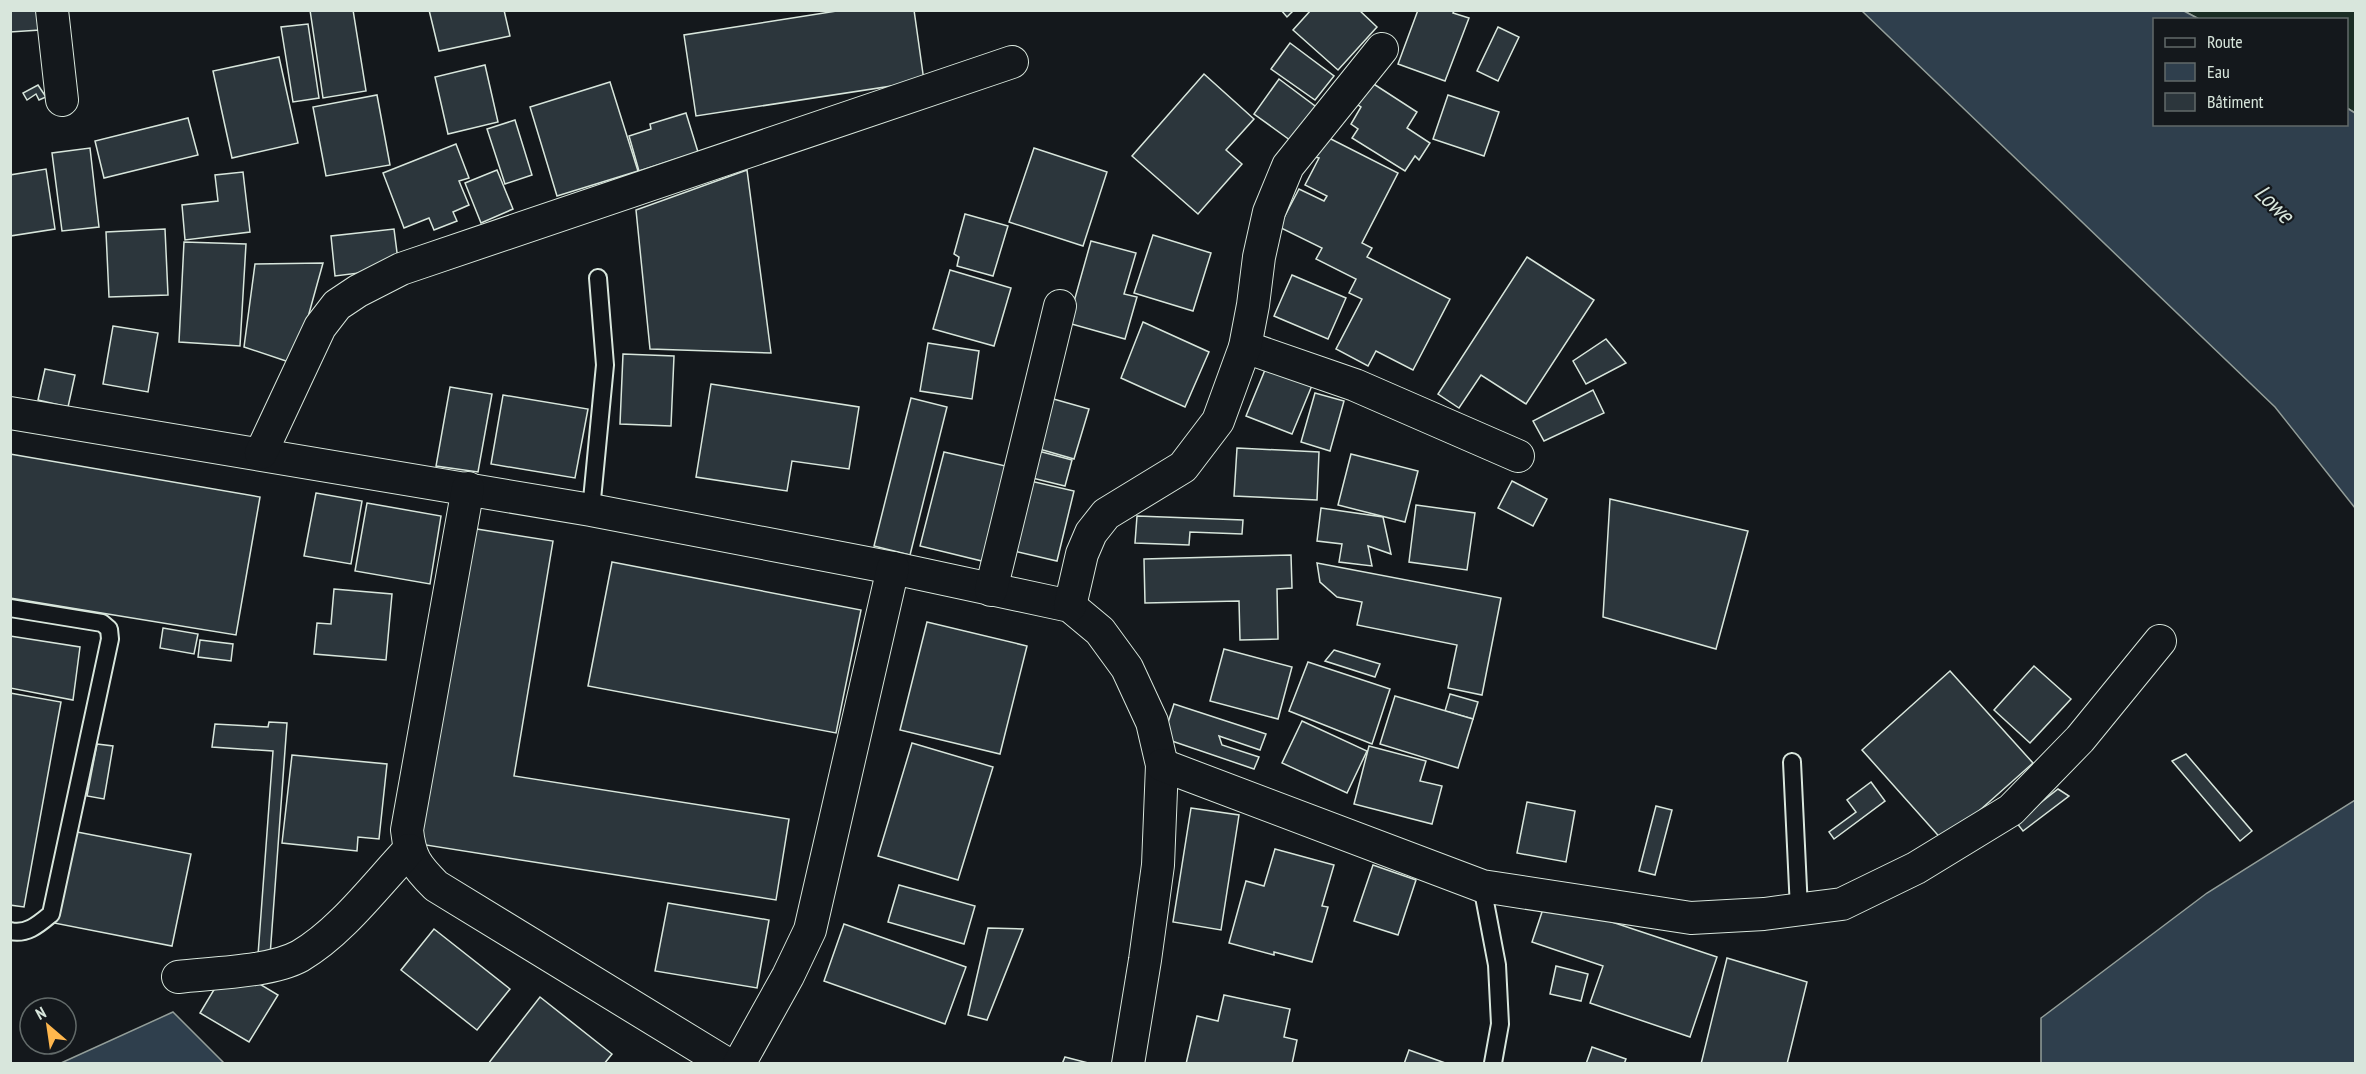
<svg xmlns="http://www.w3.org/2000/svg" width="2366" height="1074" viewBox="0 0 2366 1074" font-family="'PT Sans Narrow',sans-serif">
<rect width="100%" height="100%" fill="#14181c"/>
<path fill="#1a2d24" stroke="#939e99" stroke-width="1.5" d="M2184,11H2355V113L2347,108L2346,20L2199,19Z"/>
<g fill="#2f3f4d" stroke="#939e99" stroke-width="1.5">
<path d="M1862,11H2184L2199,19L2154,20V124H2346L2347,108L2355,113V508L2275,407Z"/>
<path d="M2355,800V1063H2041V1018L2207,893Z"/>
<path d="M173,1012L224,1063H61Z"/>
</g>
<g fill="#2c363c" stroke="#d8e6dc" stroke-width="1.5">
<path d="M10,10H39L40,30L10,32Z"/>
<path d="M310,10H353L366,91L323,98Z"/>
<path d="M429,10H504L510,36L439,51Z"/>
<path d="M843,10H914L924,81L696,116L684,35Z"/>
<path d="M1281,10H1294L1287,17Z"/>
<path d="M1311,10H1359L1377,27L1338,70L1293,30Z"/>
<path d="M1418,10H1454L1453,13L1469,18L1445,81L1398,64Z"/>
<path d="M308,24L319,98L293,102L281,27Z"/>
<path d="M1498,27L1519,37L1498,81L1477,71Z"/>
<path d="M1290,43L1334,76L1315,100L1271,69Z"/>
<path d="M279,57L298,143L232,158L213,71Z"/>
<path d="M485,65L498,122L448,134L435,77Z"/>
<path d="M1204,74L1254,119L1226,150L1242,164L1198,214L1132,156Z"/>
<path d="M1279,79L1319,109L1294,143L1254,114Z"/>
<path d="M1366,79L1417,112L1407,128L1430,143L1419,160L1415,156L1405,171L1352,138L1358,129L1351,124L1361,107L1352,101Z"/>
<path d="M610,82L638,171L557,196L530,107Z"/>
<path d="M38,85L46,97L39,100L36,94L27,100L23,93Z"/>
<path d="M377,95L390,165L326,176L313,107Z"/>
<path d="M1448,95L1499,112L1484,156L1433,139Z"/>
<path d="M686,113L698,152L639,171L629,136L651,129L650,124Z"/>
<path d="M188,118L198,155L104,178L95,141Z"/>
<path d="M515,120L532,175L505,184L487,129Z"/>
<path d="M1325,136L1398,173L1362,243L1372,248L1367,257L1450,299L1413,370L1376,351L1368,366L1336,349L1362,299L1349,293L1356,279L1316,259L1322,248L1279,227L1299,189L1324,201L1327,196L1305,185L1319,158L1315,157Z"/>
<path d="M456,144L469,178L459,181L469,205L453,212L457,221L434,230L429,218L404,228L383,173Z"/>
<path d="M90,148L99,227L62,231L52,153Z"/>
<path d="M1034,148L1107,172L1083,246L1009,222Z"/>
<path d="M46,169L55,229L10,236V175Z"/>
<path d="M497,170L513,209L481,223L465,183Z"/>
<path d="M747,170L771,353L650,349L636,210Z"/>
<path d="M243,172L250,232L185,240L182,205L218,201L215,175Z"/>
<path d="M965,214L1008,226L993,276L957,266L959,257L954,254Z"/>
<path d="M165,229L168,295L109,297L106,232Z"/>
<path d="M394,229L399,268L335,276L331,236Z"/>
<path d="M1153,235L1211,253L1193,311L1134,293Z"/>
<path d="M1091,241L1136,253L1124,294L1137,297L1125,339L1068,323Z"/>
<path d="M184,242L246,244L240,346L179,342Z"/>
<path d="M1527,257L1594,300L1526,404L1481,375L1459,408L1438,394Z"/>
<path d="M323,263L295,364L244,347L255,264Z"/>
<path d="M950,270L1011,288L994,346L933,329Z"/>
<path d="M1292,275L1346,298L1328,339L1274,316Z"/>
<path d="M1143,322L1209,352L1185,407L1121,378Z"/>
<path d="M113,326L158,333L148,392L103,384Z"/>
<path d="M1606,339L1626,363L1586,384L1573,361Z"/>
<path d="M928,343L979,351L972,399L920,391Z"/>
<path d="M623,354L674,356L671,426L620,424Z"/>
<path d="M1267,365L1313,383L1292,434L1246,416Z"/>
<path d="M45,369L75,375L68,407L38,400Z"/>
<path d="M711,384L859,407L849,469L792,461L787,491L696,477Z"/>
<path d="M450,387L492,394L478,472L436,466Z"/>
<path d="M1593,390L1604,413L1544,441L1533,421Z"/>
<path d="M1315,393L1344,401L1330,451L1301,442Z"/>
<path d="M503,395L588,409L575,478L491,464Z"/>
<path d="M1043,396L1089,409L1074,459L1029,446Z"/>
<path d="M911,398L947,407L910,555L874,546Z"/>
<path d="M1237,448L1319,452L1317,500L1234,496Z"/>
<path d="M1031,449L1072,460L1065,486L1024,476Z"/>
<path d="M944,452L1010,467L986,562L920,546Z"/>
<path d="M10,454L260,497L236,635L10,598Z"/>
<path d="M1351,454L1418,471L1405,522L1338,505Z"/>
<path d="M1026,480L1074,491L1057,561L1009,550Z"/>
<path d="M1512,481L1547,499L1533,526L1498,508Z"/>
<path d="M316,493L362,501L351,564L304,556Z"/>
<path d="M1610,499L1748,531L1716,649L1603,617Z"/>
<path d="M367,503L441,516L430,584L355,571Z"/>
<path d="M1416,505L1475,513L1467,570L1409,562Z"/>
<path d="M1321,508L1383,517L1391,554L1368,546L1372,566L1339,562L1342,544L1317,541Z"/>
<path d="M1137,516L1243,520L1242,534L1190,532L1189,545L1135,543Z"/>
<path d="M464,527L553,541L514,776L789,819L776,900L413,843Z"/>
<path d="M1291,555L1292,588L1277,589L1278,639L1240,640L1239,601L1145,603L1144,559Z"/>
<path d="M612,562L861,610L836,733L588,686Z"/>
<path d="M1317,563L1501,598L1482,695L1448,688L1457,645L1357,625L1362,602L1337,597L1320,582Z"/>
<path d="M334,589L392,594L386,660L314,654L317,623L331,624Z"/>
<path d="M927,622L1027,646L1000,754L900,730Z"/>
<path d="M163,628L198,634L194,654L160,648Z"/>
<path d="M10,636L80,647L73,700L10,688Z"/>
<path d="M200,640L233,644L231,661L198,657Z"/>
<path d="M1224,649L1292,667L1278,719L1210,701Z"/>
<path d="M1334,650L1380,664L1375,677L1325,661Z"/>
<path d="M1308,662L1390,689L1372,744L1289,711Z"/>
<path d="M2034,666L2071,699L2030,743L1994,710Z"/>
<path d="M1950,671L2033,763L1944,842L1862,750Z"/>
<path d="M10,693L61,702L24,907L10,905Z"/>
<path d="M1450,694L1478,702L1473,719L1445,711Z"/>
<path d="M1395,696L1473,719L1458,768L1380,744Z"/>
<path d="M1174,704L1266,734L1260,750L1219,736L1222,745L1259,757L1254,769L1163,738Z"/>
<path d="M1302,721L1367,751L1347,793L1282,763Z"/>
<path d="M269,722L287,723L270,956L258,955L273,751L212,747L215,724L268,727Z"/>
<path d="M912,743L993,767L958,880L878,856Z"/>
<path d="M97,744L113,746L104,799L87,796Z"/>
<path d="M1369,746L1426,761L1420,781L1442,786L1432,824L1354,804Z"/>
<path d="M2186,754L2252,831L2240,841L2172,761Z"/>
<path d="M292,755L387,764L379,839L358,837L357,851L282,843Z"/>
<path d="M1871,782L1885,801L1834,839L1829,832L1856,812L1847,800Z"/>
<path d="M2058,789L2069,796L2023,831L2016,822Z"/>
<path d="M1527,802L1575,811L1566,862L1517,853Z"/>
<path d="M1656,806L1672,810L1655,875L1639,871Z"/>
<path d="M1191,808L1239,815L1221,930L1173,922Z"/>
<path d="M72,831L191,854L172,946L54,923Z"/>
<path d="M1275,849L1334,865L1322,906L1328,907L1312,962L1274,952V955L1229,943L1246,881L1264,886Z"/>
<path d="M1373,865L1416,880L1398,935L1354,921Z"/>
<path d="M899,885L975,906L964,944L888,922Z"/>
<path d="M1546,900L1717,957L1690,1037L1590,1003L1603,966L1532,942Z"/>
<path d="M668,903L769,920L757,988L655,971Z"/>
<path d="M844,924L966,967L945,1024L824,981Z"/>
<path d="M988,928L1023,929L987,1020L968,1015Z"/>
<path d="M434,929L510,989L477,1030L401,970Z"/>
<path d="M1727,958L1807,982L1787,1064H1701Z"/>
<path d="M1556,966L1588,974L1581,1001L1550,994Z"/>
<path d="M238,971L278,995L249,1042L200,1013L224,973Z"/>
<path d="M1224,995L1290,1009L1284,1037L1297,1040L1292,1064H1186L1197,1016L1218,1021Z"/>
<path d="M540,997L612,1054L604,1064H488Z"/>
<path d="M1592,1047L1626,1059L1624,1064H1586Z"/>
<path d="M1409,1050L1448,1064H1404Z"/>
<path d="M1065,1057L1092,1064H1062Z"/>
</g>
<g fill="none" stroke-linecap="round" stroke-linejoin="round">
<g stroke="#d8e6dc" stroke-width="20">
<g id="lane">
<path d="M591,510L605,365L598,278"/>
<path d="M10,608L102,623L109,629L110,639L51,914C39,924 27,935 10,931"/>
<path d="M1792,762L1799,909"/>
<path d="M1482,886L1497,965L1500,1024L1493,1063"/>
</g>
</g>
<g stroke="#d8e6dc" stroke-width="34">
<g id="street">
<path d="M52,10L62,100"/>
<path d="M1245,347L1355,385L1518,456"/>
<path d="M10,413L591,510L893,568L1070,606L1100,631L1127,668L1152,722L1162,765L1158,865L1145,960L1128,1064"/>
<path d="M261,453L320,327L337,305L358,291L401,269L1012,62"/>
<path d="M468,488L407,830C410,858 416,866 436,886L727,1064"/>
<path d="M991,590L1060,306"/>
<path d="M1070,606L1082,554L1091,533L1106,514L1183,467L1218,421L1245,347L1253,305L1259,257L1269,212L1288,166L1382,49"/>
<path d="M1162,765L1482,886L1691,918L1764,914L1842,904L1916,868L2011,810L2080,739L2160,641"/>
<path d="M178,977C212,973 271,972 300,956C341,932 376,885 409,850"/>
<path d="M739,1064L788,976L810,930L893,568"/>
</g>
</g>
<use href="#lane" stroke="#14181c" stroke-width="16"/>
<use href="#street" stroke="#14181c" stroke-width="32"/>
</g>
<g text-anchor="middle" stroke-width="4.5" stroke-linejoin="round" paint-order="stroke">
<g font-size="24" font-style="italic" fill="#d8e6dc" stroke="#14181c">
<text transform="translate(2274 204) rotate(44)" y="8">Lowe</text>
</g>
</g>
<rect width="2366" height="1074" fill="none" stroke="#d8e6dc" stroke-width="24"/>
<rect x="2153" y="18" width="195" height="108" fill="#14181c" stroke="#626a69" stroke-width="1.5"/>
<rect x="2165" y="38" width="30" height="9" fill="#14181c" stroke="#626a69" stroke-width="1.5"/>
<text x="2207" y="48" font-size="18" fill="#d8e6dc">Route</text>
<rect x="2165" y="63" width="30" height="18" fill="#2f3f4d" stroke="#626a69" stroke-width="1.5"/>
<text x="2207" y="78" font-size="18" fill="#d8e6dc">Eau</text>
<rect x="2165" y="93" width="30" height="18" fill="#2c363c" stroke="#626a69" stroke-width="1.5"/>
<text x="2207" y="108" font-size="18" fill="#d8e6dc">Bâtiment</text>
<g transform="translate(48 1026) rotate(331)"><circle r="28" fill="#14181c" stroke="#626a69" stroke-width="1.5"/>
<path d="M0-4.5L10 22L0 15L-10 22Z" fill="#ffb74d"/>
<text y="-9" font-size="16" font-weight="bold" text-anchor="middle" fill="#d8e6dc">N</text>
</g>
</svg>
